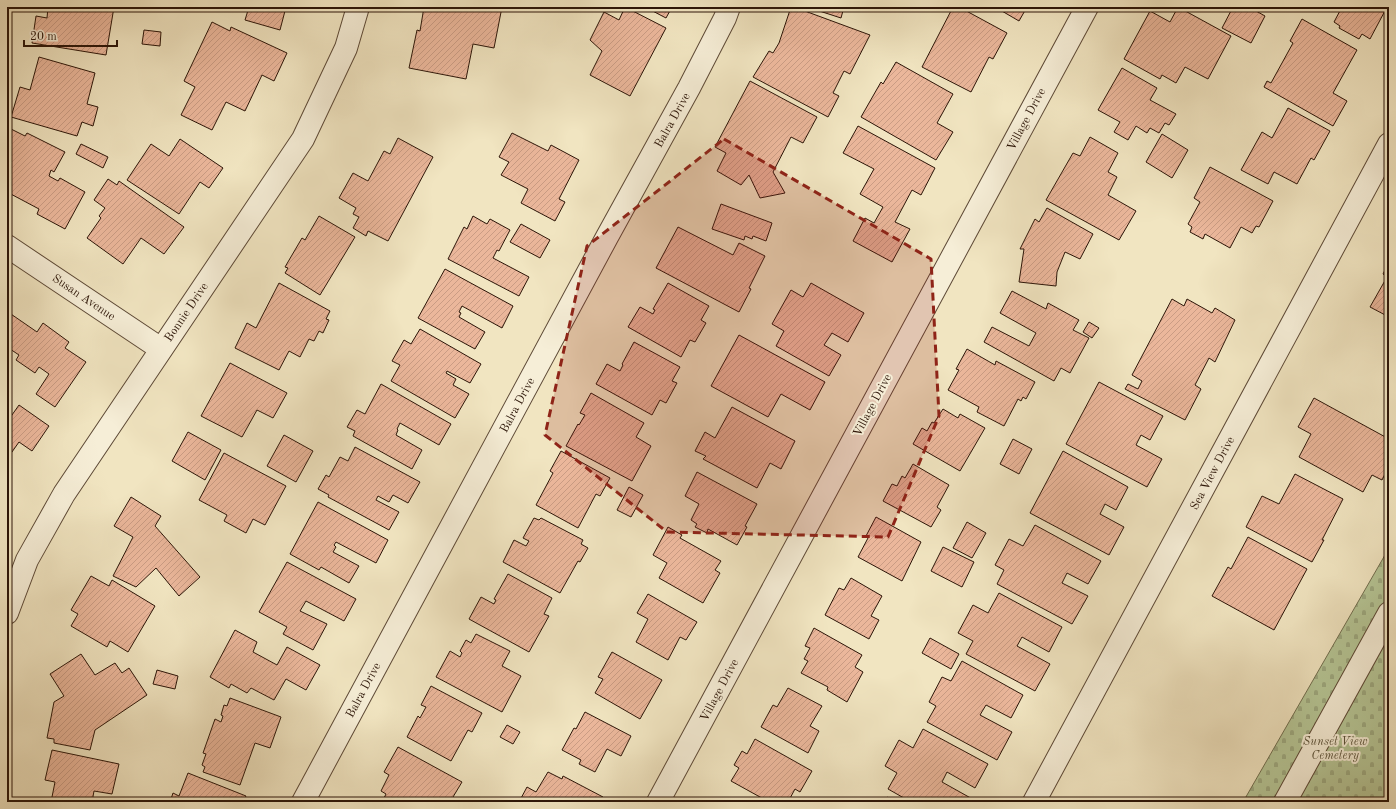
<svg xmlns="http://www.w3.org/2000/svg" width="1396" height="809" viewBox="0 0 1396 809" font-family="'Old Standard TT',serif">
<defs>
<pattern id="cemetery-stones" width="16" height="16" patternUnits="userSpaceOnUse"><rect width="16" height="16" fill="#b6c696"/><path d="M2 7V4a2 2 0 0 1 4 0v3zM10 15v-3a2 2 0 0 1 4 0v3z" fill="#9da980"/></pattern>
<pattern id="building-hatch" width="6" height="6" patternUnits="userSpaceOnUse"><rect width="6" height="6" fill="#ebb79b"/><path d="M-1 1l2-2M0 6l6-6M5 7l2-2" fill="none" stroke="#ca9c84"/></pattern>
</defs>
<rect width="100%" height="100%" fill="#f1e5c1"/>
<filter id="stains"><feTurbulence type="fractalNoise" baseFrequency=".005" numOctaves="4"/><feColorMatrix values="0 0 0 0 .2 0 0 0 0 .09 0 0 0 0 .02 0 0 0 .5 -.17"/></filter>
<radialGradient id="worn" r=".72"><stop offset=".6" stop-color="#630" stop-opacity="0"/><stop offset="1" stop-color="#630" stop-opacity=".3"/></radialGradient>
<path fill="url(#cemetery-stones)" stroke="#716e4f" d="M1389,548V802H1243Z"/>
<g fill="url(#building-hatch)" stroke="#2c1508">
<path d="M48,7H114L106,55L32,43L36,16L47,18Z"/>
<path d="M249,7H286L280,30L245,20Z"/>
<path d="M424,7H502L494,48L473,44L466,79L409,68L417,30L420,31Z"/>
<path d="M625,7L666,28L630,96L590,75L602,51L590,40L604,12L619,20Z"/>
<path d="M645,7H672L666,18Z"/>
<path d="M791,7H794L870,35L850,74L844,71L833,93L839,96L828,117L753,77L769,51L773,53L779,43Z"/>
<path d="M807,7H844L841,18Z"/>
<path d="M953,7H959L1007,33L993,59L989,57L971,92L922,67Z"/>
<path d="M995,7H1027L1019,21Z"/>
<path d="M1178,7L1231,36L1208,79L1185,67L1176,83L1162,75L1160,79L1124,59L1150,11L1170,22Z"/>
<path d="M1233,7H1249L1265,16L1251,43L1222,28Z"/>
<path d="M1342,7H1387L1370,39L1362,34L1359,39L1339,28L1340,26L1334,22Z"/>
<path d="M1302,19L1357,50L1333,93L1347,101L1333,126L1264,87L1267,81L1271,83L1293,43L1290,41Z"/>
<path d="M212,22L230,31L231,27L287,53L274,81L262,75L245,111L226,102L212,130L181,115L195,87L184,81Z"/>
<path d="M144,30L161,32L160,46L142,44Z"/>
<path d="M39,57L95,73L87,104L98,107L93,126L82,122L77,136L11,117L20,87L30,90Z"/>
<path d="M896,62L953,94L937,123L953,132L936,160L861,117L881,82L883,84Z"/>
<path d="M1122,68L1157,88L1150,100L1176,114L1169,125L1165,123L1159,133L1150,128L1147,133L1136,126L1128,140L1114,132L1120,122L1098,110Z"/>
<path d="M750,81L817,117L803,143L791,137L773,172L785,193L760,198L749,175L741,185L717,171L726,153L715,147Z"/>
<path d="M1288,108L1330,131L1314,160L1311,158L1297,184L1274,172L1268,184L1241,170L1262,132L1272,138Z"/>
<path d="M858,126L935,168L921,195L912,190L895,222L910,229L892,262L853,241L865,218L874,223L883,207L860,194L874,169L843,153Z"/>
<path d="M7,127L25,136L27,133L65,152L54,172L51,170L49,176L58,181L60,178L85,192L65,229L37,214L39,209L7,192Z"/>
<path d="M512,133L548,151L551,145L579,160L559,199L565,202L555,221L521,203L528,189L501,175L509,162L499,157Z"/>
<path d="M1162,134L1188,150L1172,178L1146,162Z"/>
<path d="M1090,137L1118,153L1108,172L1117,177L1108,195L1136,211L1119,240L1046,200L1073,153L1080,156Z"/>
<path d="M398,138L433,157L388,241L368,231L366,236L353,228L359,217L353,214L356,208L339,198L353,173L368,181L384,151L390,154Z"/>
<path d="M180,139L223,168L209,188L200,182L179,214L127,180L151,144L169,156Z"/>
<path d="M81,144L108,157L103,168L76,154Z"/>
<path d="M1210,167L1273,201L1259,227L1256,226L1252,233L1241,227L1230,248L1205,234L1203,239L1190,232L1192,227L1188,224L1200,202L1194,198Z"/>
<path d="M108,179L117,185L119,181L184,227L164,254L141,238L123,264L87,238L101,218L99,216L105,208L94,200Z"/>
<path d="M721,204L772,223L766,241L753,236L752,239L745,236L744,240L712,229Z"/>
<path d="M1047,208L1093,234L1080,259L1065,252L1057,272L1056,286L1019,282L1024,249H1020L1035,219L1039,222Z"/>
<path d="M319,216L355,237L320,295L285,273L288,268L285,267L302,238L305,240Z"/>
<path d="M473,216L487,224L490,219L510,230L499,251L497,250L493,258L529,277L519,296L448,259L464,227L467,229Z"/>
<path d="M521,224L550,240L540,258L510,242Z"/>
<path d="M678,227L733,255L739,243L765,256L749,288L751,289L739,312L656,268Z"/>
<path d="M1389,262V317L1370,307L1387,277L1383,274Z"/>
<path d="M445,269L513,306L502,328L462,306L459,312L461,313L459,317L485,332L475,349L418,318Z"/>
<path d="M279,283L330,311L326,319L329,320L323,333L319,331L314,341L309,339L300,357L289,351L279,370L235,348L247,323L256,328Z"/>
<path d="M668,283L709,306L701,320L706,323L695,342L690,340L681,357L628,327L640,307L653,314L655,310L653,309Z"/>
<path d="M811,283L864,313L848,342L832,333L824,345L841,355L829,376L776,346L784,331L772,324L791,290L803,297Z"/>
<path d="M1012,291L1046,309L1048,303L1079,320L1073,330L1089,338L1070,373L1061,368L1054,381L984,342L992,327L1029,346L1036,333L1000,313Z"/>
<path d="M1172,299L1184,306L1187,299L1212,313L1215,308L1235,320L1215,362L1209,358L1195,385L1201,389L1185,420L1125,389L1128,384L1138,389L1142,381L1132,375Z"/>
<path d="M8,312L37,332L43,323L69,342L65,348L86,362L55,407L36,394L49,374L39,367L35,373L16,360L19,355L7,347Z"/>
<path d="M1089,322L1099,328L1092,338L1083,332Z"/>
<path d="M420,329L481,364L470,383L447,371L446,373L456,379L453,385L469,394L455,418L391,381L400,365L392,361L404,340L411,344Z"/>
<path d="M739,335L825,382L810,410L781,394L768,417L711,386Z"/>
<path d="M634,342L680,367L672,381L677,383L666,403L660,400L652,415L596,384L607,364L620,371L623,365L622,364Z"/>
<path d="M967,349L995,365L996,361L1035,382L1026,399L1023,397L1021,401L1018,399L1004,426L977,412L979,407L948,390L959,370L956,369Z"/>
<path d="M230,363L287,393L273,418L257,410L242,437L201,416Z"/>
<path d="M1099,382L1163,416L1150,440L1141,435L1136,445L1162,459L1147,487L1066,444Z"/>
<path d="M381,384L451,424L439,445L400,423L397,429L398,430L396,435L422,450L412,469L353,436L355,431L347,427L357,410L365,414Z"/>
<path d="M591,393L644,423L636,437L651,446L632,481L566,446L578,424L579,425L585,415L580,413Z"/>
<path d="M1314,398L1389,439V466L1382,480L1372,475L1363,492L1299,457L1311,434L1298,427Z"/>
<path d="M19,405L49,426L32,451L19,442L7,459V422Z"/>
<path d="M732,407L795,441L781,469L770,463L757,488L703,459L706,456L695,451L705,432L715,438Z"/>
<path d="M943,409L958,418L960,414L985,428L960,471L913,444L922,428L927,431L932,422L934,423Z"/>
<path d="M188,432L221,450L205,480L172,461Z"/>
<path d="M284,435L313,451L296,482L267,466Z"/>
<path d="M1013,439L1032,449L1019,474L1000,464Z"/>
<path d="M355,447L420,482L408,503L393,495L389,502L378,496L376,500L399,512L389,530L328,497L329,495L318,489L326,475L329,477L340,457L348,461Z"/>
<path d="M561,451L610,478L600,496L596,494L578,528L536,505L553,473L550,471Z"/>
<path d="M1063,451L1128,487L1116,510L1105,504L1100,514L1124,527L1109,555L1030,513Z"/>
<path d="M224,453L286,486L265,525L253,519L246,533L224,521L227,515L199,500Z"/>
<path d="M913,464L949,485L937,507L941,510L931,527L883,501L892,484L897,486L902,476L905,478Z"/>
<path d="M697,472L757,504L745,526L747,527L737,545L708,529L707,533L695,527L697,524L691,520L699,504L685,496Z"/>
<path d="M1295,474L1343,499L1322,540H1324L1312,562L1246,527L1262,496L1279,504Z"/>
<path d="M629,487L643,495L631,517L617,510Z"/>
<path d="M131,497L161,516L155,526L200,577L179,596L156,568L136,587L113,576L133,537L114,526Z"/>
<path d="M318,502L388,540L376,563L336,542L334,545L336,547L333,552L359,566L349,583L321,567L319,570L290,554Z"/>
<path d="M876,517L921,542L902,581L858,557L868,538L866,536Z"/>
<path d="M534,518L539,520L541,518L583,540L581,544L588,548L580,562L578,561L560,593L503,562L514,540L526,546L529,541L523,538Z"/>
<path d="M967,522L986,533L972,558L953,548Z"/>
<path d="M1035,525L1101,561L1088,584L1067,573L1062,583L1088,596L1072,624L997,584L1004,570L995,565L1009,539L1023,546Z"/>
<path d="M668,527L682,535L680,538L721,561L715,570L720,573L703,603L659,578L667,563L653,555Z"/>
<path d="M1248,537L1307,569L1274,630L1212,596L1228,567L1231,569Z"/>
<path d="M943,547L974,562L962,587L931,571Z"/>
<path d="M287,562L356,599L344,621L306,601L300,611L327,624L313,650L283,634L287,627L259,612Z"/>
<path d="M508,574L552,598L544,614L549,616L529,652L469,619L481,597L494,604L496,600L494,599Z"/>
<path d="M91,576L109,586L112,580L155,606L128,652L110,641L107,647L71,626L78,614L71,610Z"/>
<path d="M851,578L882,596L871,616L879,620L869,639L825,615L839,588L844,590Z"/>
<path d="M999,593L1062,627L1049,652L1022,637L1017,646L1050,664L1035,691L966,654L973,641L958,633L973,605L988,613Z"/>
<path d="M648,594L697,622L686,640L680,637L668,660L636,642L648,619L637,613Z"/>
<path d="M814,628L862,655L855,667L863,672L847,702L827,690L828,687L801,673L808,661L804,659L810,648L805,646Z"/>
<path d="M235,630L257,642L253,652L277,665L287,647L320,665L306,690L286,679L274,700L251,688L247,693L231,684L229,688L210,677Z"/>
<path d="M476,634L510,651L502,666L521,676L502,712L436,677L450,651L460,657L462,653L460,651L466,640L471,643Z"/>
<path d="M930,638L959,654L951,669L922,653Z"/>
<path d="M612,652L662,680L640,719L595,693L603,679L598,677Z"/>
<path d="M81,654L95,675L115,663L122,673L129,668L147,695L95,730L90,750L54,743V739L47,738L54,702L64,696L50,674Z"/>
<path d="M962,661L1023,695L1011,718L986,705L980,715L1012,732L997,760L927,722L936,706L929,702L942,677L951,681Z"/>
<path d="M157,670L178,676L175,689L153,684Z"/>
<path d="M431,686L482,713L472,732L468,730L451,761L407,737L418,716L420,718L426,707L421,705Z"/>
<path d="M788,688L822,706L810,726L819,731L808,753L761,727L773,705L777,707Z"/>
<path d="M230,698L281,717L270,748L255,743L240,785L203,772L205,767L202,765L206,754L203,753L215,719L221,722L223,716L221,715L224,705L227,706Z"/>
<path d="M585,712L631,736L621,756L607,749L595,772L579,764L581,760L562,750L574,728L576,729Z"/>
<path d="M507,725L520,732L513,744L500,737Z"/>
<path d="M923,729L988,764L975,788L947,772L942,782L976,801L975,802H911L888,789L897,773L885,766L899,740L913,748Z"/>
<path d="M755,739L812,771L800,792L795,789L788,802H769L731,781L739,768L734,765L742,751L747,754Z"/>
<path d="M398,747L462,782L450,802H386L383,800L386,794L381,791L389,775L384,772Z"/>
<path d="M52,750L119,764L112,794L94,791L92,802H51L55,782L45,780Z"/>
<path d="M548,772L562,779L563,776L603,797L601,802H519L527,787L536,792Z"/>
<path d="M188,773L246,796L243,802H170L173,793L179,796Z"/>
<path d="M887,797L895,802H884Z"/>
</g>
<g fill="none" stroke-linecap="round" stroke-linejoin="round">
<g stroke="#5d4936" stroke-width="24">
<g id="minor">
<path d="M7,246L161,349"/>
<path d="M7,613L27,560L64,494L303,139L346,48L358,7"/>
<path d="M303,802L607,237L689,88L725,18L729,7"/>
<path d="M658,802L1087,7"/>
<path d="M1034,802L1389,144"/>
<path d="M1285,802L1389,613"/>
</g>
</g>
<use href="#minor" stroke="#f6eed7" stroke-width="22"/>
</g>
<path fill="#8f2418" fill-opacity="0.2" stroke="#8f2418" stroke-width="3" stroke-dasharray="8 5" stroke-linejoin="round" d="M724,139L931,259L939,416L888,537L667,532L545,435L587,246Z"/>
<g text-anchor="middle" stroke-width="4" stroke-linejoin="round" paint-order="stroke">
<g font-size="12" fill="#2c1508" stroke="#f6eed7">
<text transform="translate(1026 119) rotate(-62)" y="4">Village Drive</text>
<text transform="translate(672 120) rotate(-61)" y="4">Balra Drive</text>
<text transform="translate(84 297) rotate(34)" y="4">Susan Avenue</text>
<text transform="translate(186 312) rotate(-56)" y="4">Bonnie Drive</text>
<text transform="translate(517 405) rotate(-62)" y="4">Balra Drive</text>
<text transform="translate(872 405) rotate(-62)" y="4">Village Drive</text>
<text transform="translate(1212 473) rotate(-62)" y="4">Sea View Drive</text>
<text transform="translate(363 690) rotate(-62)" y="4">Balra Drive</text>
<text transform="translate(719 690) rotate(-62)" y="4">Village Drive</text>
</g>
<g font-size="12" font-style="italic" fill="#5c533a" stroke="#f6eed7">
<text x="1335" y="745">Sunset View<tspan x="1335" dy="14">Cemetery</tspan></text>
</g>
</g>
<rect width="1396" height="809" fill="none" stroke="#f1e5c1" stroke-width="24"/>
<rect x="8" y="8" width="1380" height="793" fill="none" stroke="#2c1508" stroke-width="2"/>
<rect x="12" y="12" width="1372" height="785" fill="none" stroke="#2c1508"/>
<path d="M24 40v6h93v-6" fill="none" stroke="#2c1508" stroke-width="2"/>
<text x="30" y="40" font-size="12" fill="#2c1508" stroke="#f6eed7" stroke-width="3" paint-order="stroke">20 m</text>
<rect width="100%" height="100%" filter="url(#stains)"/>
<rect width="100%" height="100%" fill="url(#worn)"/>
</svg>
